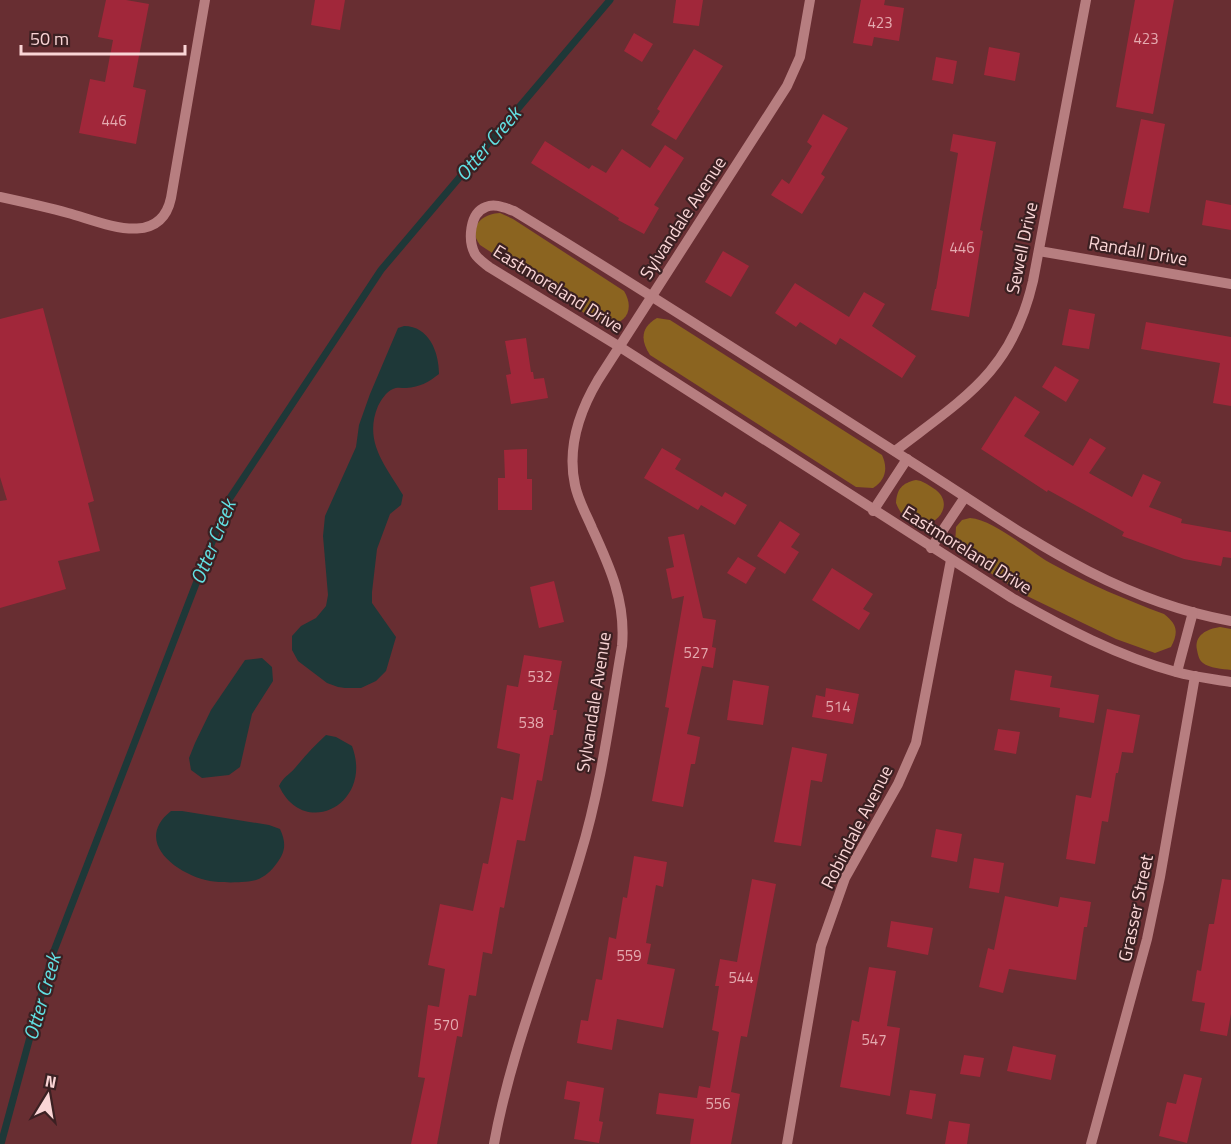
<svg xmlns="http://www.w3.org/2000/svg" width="1231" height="1144" viewBox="0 0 1231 1144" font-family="'Titillium Web',sans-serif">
<rect width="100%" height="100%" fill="#682e32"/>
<g fill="#8b6420">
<path d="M500,213L513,219L624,291C638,314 619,332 595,320L480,245C467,228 481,214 500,213Z"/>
<path d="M657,318L670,320L882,455C888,468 886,480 873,488L856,487L650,355C640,340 641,327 657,318Z"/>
<path d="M916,480C923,481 927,484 933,488C966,508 915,551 896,503C897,489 902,483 916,480Z"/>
<path d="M970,518C995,520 1031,553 1054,565C1089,584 1126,600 1164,614C1177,624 1179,632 1171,647L1155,653L1116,639L1027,596L960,554L955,546L956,527L962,520Z"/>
<path d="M1220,627L1231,629V670C1223,669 1209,668 1203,663C1199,660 1198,655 1197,650C1194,635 1207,629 1220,627Z"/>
</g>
<g fill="#1e3838">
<path d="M404,326C429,326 439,352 439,374C429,382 420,387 406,388C402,388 396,387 393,389C386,392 381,400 378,406C363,442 386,466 403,495L401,505L390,514L377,549L372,592V603L396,637L386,671L376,681L361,688H345L338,687L327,683L298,661L292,650V636L301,626L316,618L326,606L328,595L323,536L325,516L356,447L359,425L370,394L398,328Z"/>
<path d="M262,658L272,667L273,681L252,714L240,767L229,775L202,778L191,770L189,758L195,743L211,710L245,660Z"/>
<path d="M326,735L336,737L352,746C374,804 304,840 279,786C283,777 289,775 295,768C305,756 314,746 326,735Z"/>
<path d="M171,811H182L269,825L280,829C286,842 286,851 277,863C272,870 265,877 256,880C247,883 220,883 210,881C178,875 132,842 171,811Z"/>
</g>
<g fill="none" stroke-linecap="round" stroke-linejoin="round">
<path stroke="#1e3838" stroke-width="7" d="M1,1144L52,956L228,501L381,270L610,0"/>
</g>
<g fill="#a1273a">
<path d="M106,0H126L149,4L133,87L146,90L136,144L79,133L90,79L105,82L113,40L98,37Z"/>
<path d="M315,0H345L340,30L311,25Z"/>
<path d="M676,0H703L699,26L673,23Z"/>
<path d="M861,0H885L884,5L904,8L899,41L874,37L872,46L853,43Z"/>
<path d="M1135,0H1174L1153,114L1116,107Z"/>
<path d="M634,33L653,44L642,62L624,51Z"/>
<path d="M989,47L1020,53L1015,81L984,75Z"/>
<path d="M694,49L723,66L676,140L651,125L660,111L657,109Z"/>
<path d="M936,57L957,61L953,84L932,80Z"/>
<path d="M823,114L848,128L821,174L825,177L802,214L771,195L782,179L789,184L812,146L807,142Z"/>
<path d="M1141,119L1165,124L1149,213L1123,208Z"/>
<path d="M953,134L996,142L980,230L983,231L969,317L931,310L935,289H936L958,153L950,151Z"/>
<path d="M545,141L589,169L592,165L606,173L622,149L650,168L665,145L684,158L654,205L659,208L644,234L618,220L619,218L531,163Z"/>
<path d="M1206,200L1231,205V230L1202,225Z"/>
<path d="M723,251L749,266L731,297L705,282Z"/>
<path d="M795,283L849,317L864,292L885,304L872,326L916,356L902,378L840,338L836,345L800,322L796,327L775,313Z"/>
<path d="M43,308L94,501L88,503L100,551L58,561L66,589L0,608V501L7,500L0,477V319Z"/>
<path d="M1069,309L1095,314L1089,349L1062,345Z"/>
<path d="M1146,322L1231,337V406L1213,403L1220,363L1141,349Z"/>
<path d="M526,338L531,372H533L534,379L544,378L548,398L511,404L506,375L511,374L505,341Z"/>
<path d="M1055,366L1079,380L1066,402L1042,387Z"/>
<path d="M1015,396L1040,412L1024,436L1073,466L1090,438L1106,448L1089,473L1132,497L1143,474L1161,482L1149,507L1182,519L1181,523L1231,532V558L1223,557L1221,566L1184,559L1122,536L1124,532L1048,490L1047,492L981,449Z"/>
<path d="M662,448L681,459L675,469L722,497L725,492L747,505L735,525L701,505L698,510L644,478Z"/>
<path d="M527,449V479H532V510H498V478H505L504,450Z"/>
<path d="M780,521L800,534L791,547L799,552L785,574L757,556Z"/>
<path d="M684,534L703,618L716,620L712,647L716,648L713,668L702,666L687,734L700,737L695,764H691L683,807L652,801L669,708L665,707L684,596L672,599L666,569L674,567L668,537Z"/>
<path d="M738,557L756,568L746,584L727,573Z"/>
<path d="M832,568L873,594L863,609L870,613L859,630L812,600Z"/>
<path d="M554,581L564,622L539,628L530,587Z"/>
<path d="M524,655L562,661L553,710H557L553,735H550L542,781L537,780L525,841L517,840L504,908L500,907L492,954L483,952L476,996L469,995L462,1037L457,1036L437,1144H411L425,1078L418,1077L428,1005L439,1007L445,969L428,965L440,904L473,911L483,863L488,864L501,797L513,800L520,754L497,748L507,685L518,687Z"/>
<path d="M1015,670L1052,676L1050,687L1099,695L1094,723L1059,717L1060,708L1010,700Z"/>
<path d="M733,680L769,686L763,725L727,720Z"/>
<path d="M826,688L859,694L853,724L812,717L816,695L825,697Z"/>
<path d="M1107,709L1140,715L1133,753L1122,752L1118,773H1116L1108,822L1102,821L1095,864L1066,859L1076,795L1091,798Z"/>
<path d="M998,729L1020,732L1016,754L994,750Z"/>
<path d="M792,747L827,754L822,782L811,780L801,846L774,842Z"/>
<path d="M936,829L962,834L957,862L931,857Z"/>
<path d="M634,856L667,862L663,887L656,885L646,943L651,944L647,964L675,969L663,1028L617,1019L612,1050L577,1043L581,1020L588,1021L596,979L602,980L609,937L616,939L623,897L627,898Z"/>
<path d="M974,858L1004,863L999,893L969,888Z"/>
<path d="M752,879L776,884L747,1037L741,1036L731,1092L740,1094L731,1144H690L694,1119L656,1114L659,1093L697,1098L699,1086L710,1088L719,1032L712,1030L719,986H715L720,959L737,962Z"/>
<path d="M1222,879L1231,880V1014L1227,1036L1200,1031L1205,1003L1192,1001L1197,970L1201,971L1209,924H1214Z"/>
<path d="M1005,896L1058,907L1060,897L1091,902L1087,927H1084L1076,980L1009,969L1003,993L979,987L988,948L994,950Z"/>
<path d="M891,921L933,928L928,955L887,947Z"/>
<path d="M869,967L896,971L887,1026L900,1028L890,1096L840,1087L852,1020L859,1022Z"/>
<path d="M1013,1046L1056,1055L1051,1080L1007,1071Z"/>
<path d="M964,1055L984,1058L980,1077L960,1074Z"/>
<path d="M1184,1074L1202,1078L1187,1143L1159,1136L1167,1102L1176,1104Z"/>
<path d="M567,1081L604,1088L599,1121L603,1122L599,1143L574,1139L580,1102L564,1099Z"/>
<path d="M910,1090L936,1094L932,1119L906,1114Z"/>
<path d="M949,1121L970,1124L967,1144H945Z"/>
</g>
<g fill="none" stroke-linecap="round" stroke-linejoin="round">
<g stroke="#b77e80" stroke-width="10">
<path d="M0,197C23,202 46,207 68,213C102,222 160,250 171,198L205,0"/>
<path d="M1039,251L1231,284"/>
<path d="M895,451C964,398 1012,372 1033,281L1086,0"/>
<path d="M873,511L907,459"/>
<path d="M931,548L965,497"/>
<path d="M1231,621C1103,598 1012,525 905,458C775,375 646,291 514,211C505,208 495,203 486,207C469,213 468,241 475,254C478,259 484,263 489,267L620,347L1012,598C1064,628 1118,656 1176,672C1194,677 1213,679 1231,682"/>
<path d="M1177,672L1193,612"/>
<path d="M494,1144C512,1045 552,952 580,856C601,788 610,716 622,646C626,602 610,567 592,528C586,514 578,500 575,485C567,448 579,412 598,380L787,86L800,57L810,0"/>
<path d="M787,1144L821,946L845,878L898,784L916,743L951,560"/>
<path d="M1091,1144L1147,939L1160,877L1195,676"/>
</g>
</g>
<g text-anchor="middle" stroke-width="4.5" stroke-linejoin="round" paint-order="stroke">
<g font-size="15" fill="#e4aaaf">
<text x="880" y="28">423</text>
<text x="1146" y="44">423</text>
<text x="114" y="126">446</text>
<text x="962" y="253">446</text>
<text x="696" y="658">527</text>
<text x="540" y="682">532</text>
<text x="838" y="712">514</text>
<text x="531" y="728">538</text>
<text x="629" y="961">559</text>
<text x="741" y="983">544</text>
<text x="446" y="1030">570</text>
<text x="874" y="1045">547</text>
<text x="718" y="1109">556</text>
</g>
<g font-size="18" fill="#fad5d6" stroke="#3b2022">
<text transform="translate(683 218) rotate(-57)" y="6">Sylvandale Avenue</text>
<text transform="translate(1022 248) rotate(-78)" y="6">Sewell Drive</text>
<text transform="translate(1138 251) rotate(10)" y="6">Randall Drive</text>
<text transform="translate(558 289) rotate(32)" y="6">Eastmoreland Drive</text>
<text transform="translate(967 550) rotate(32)" y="6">Eastmoreland Drive</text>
<text transform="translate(594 702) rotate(-81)" y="6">Sylvandale Avenue</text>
<text transform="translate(857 827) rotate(-63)" y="6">Robindale Avenue</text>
<text transform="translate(1136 908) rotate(-78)" y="6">Grasser Street</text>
</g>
<g font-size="20" font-style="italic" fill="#62e1e4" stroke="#3b2022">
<text transform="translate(488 144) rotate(-50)" y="7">Otter Creek</text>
<text transform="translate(213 542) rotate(-68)" y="7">Otter Creek</text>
<text transform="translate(42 997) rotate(-74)" y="7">Otter Creek</text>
</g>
</g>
<g transform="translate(48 1096) rotate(11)" stroke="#3b2022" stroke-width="4.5" paint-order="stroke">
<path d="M0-4.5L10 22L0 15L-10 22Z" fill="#fad5d6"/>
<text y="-9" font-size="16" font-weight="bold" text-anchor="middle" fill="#fad5d6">N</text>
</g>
<path d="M21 45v9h164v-9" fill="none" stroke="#fad5d6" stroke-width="3"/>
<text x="30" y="45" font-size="18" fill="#fad5d6" stroke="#3b2022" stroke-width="4.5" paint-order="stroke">50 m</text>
</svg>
